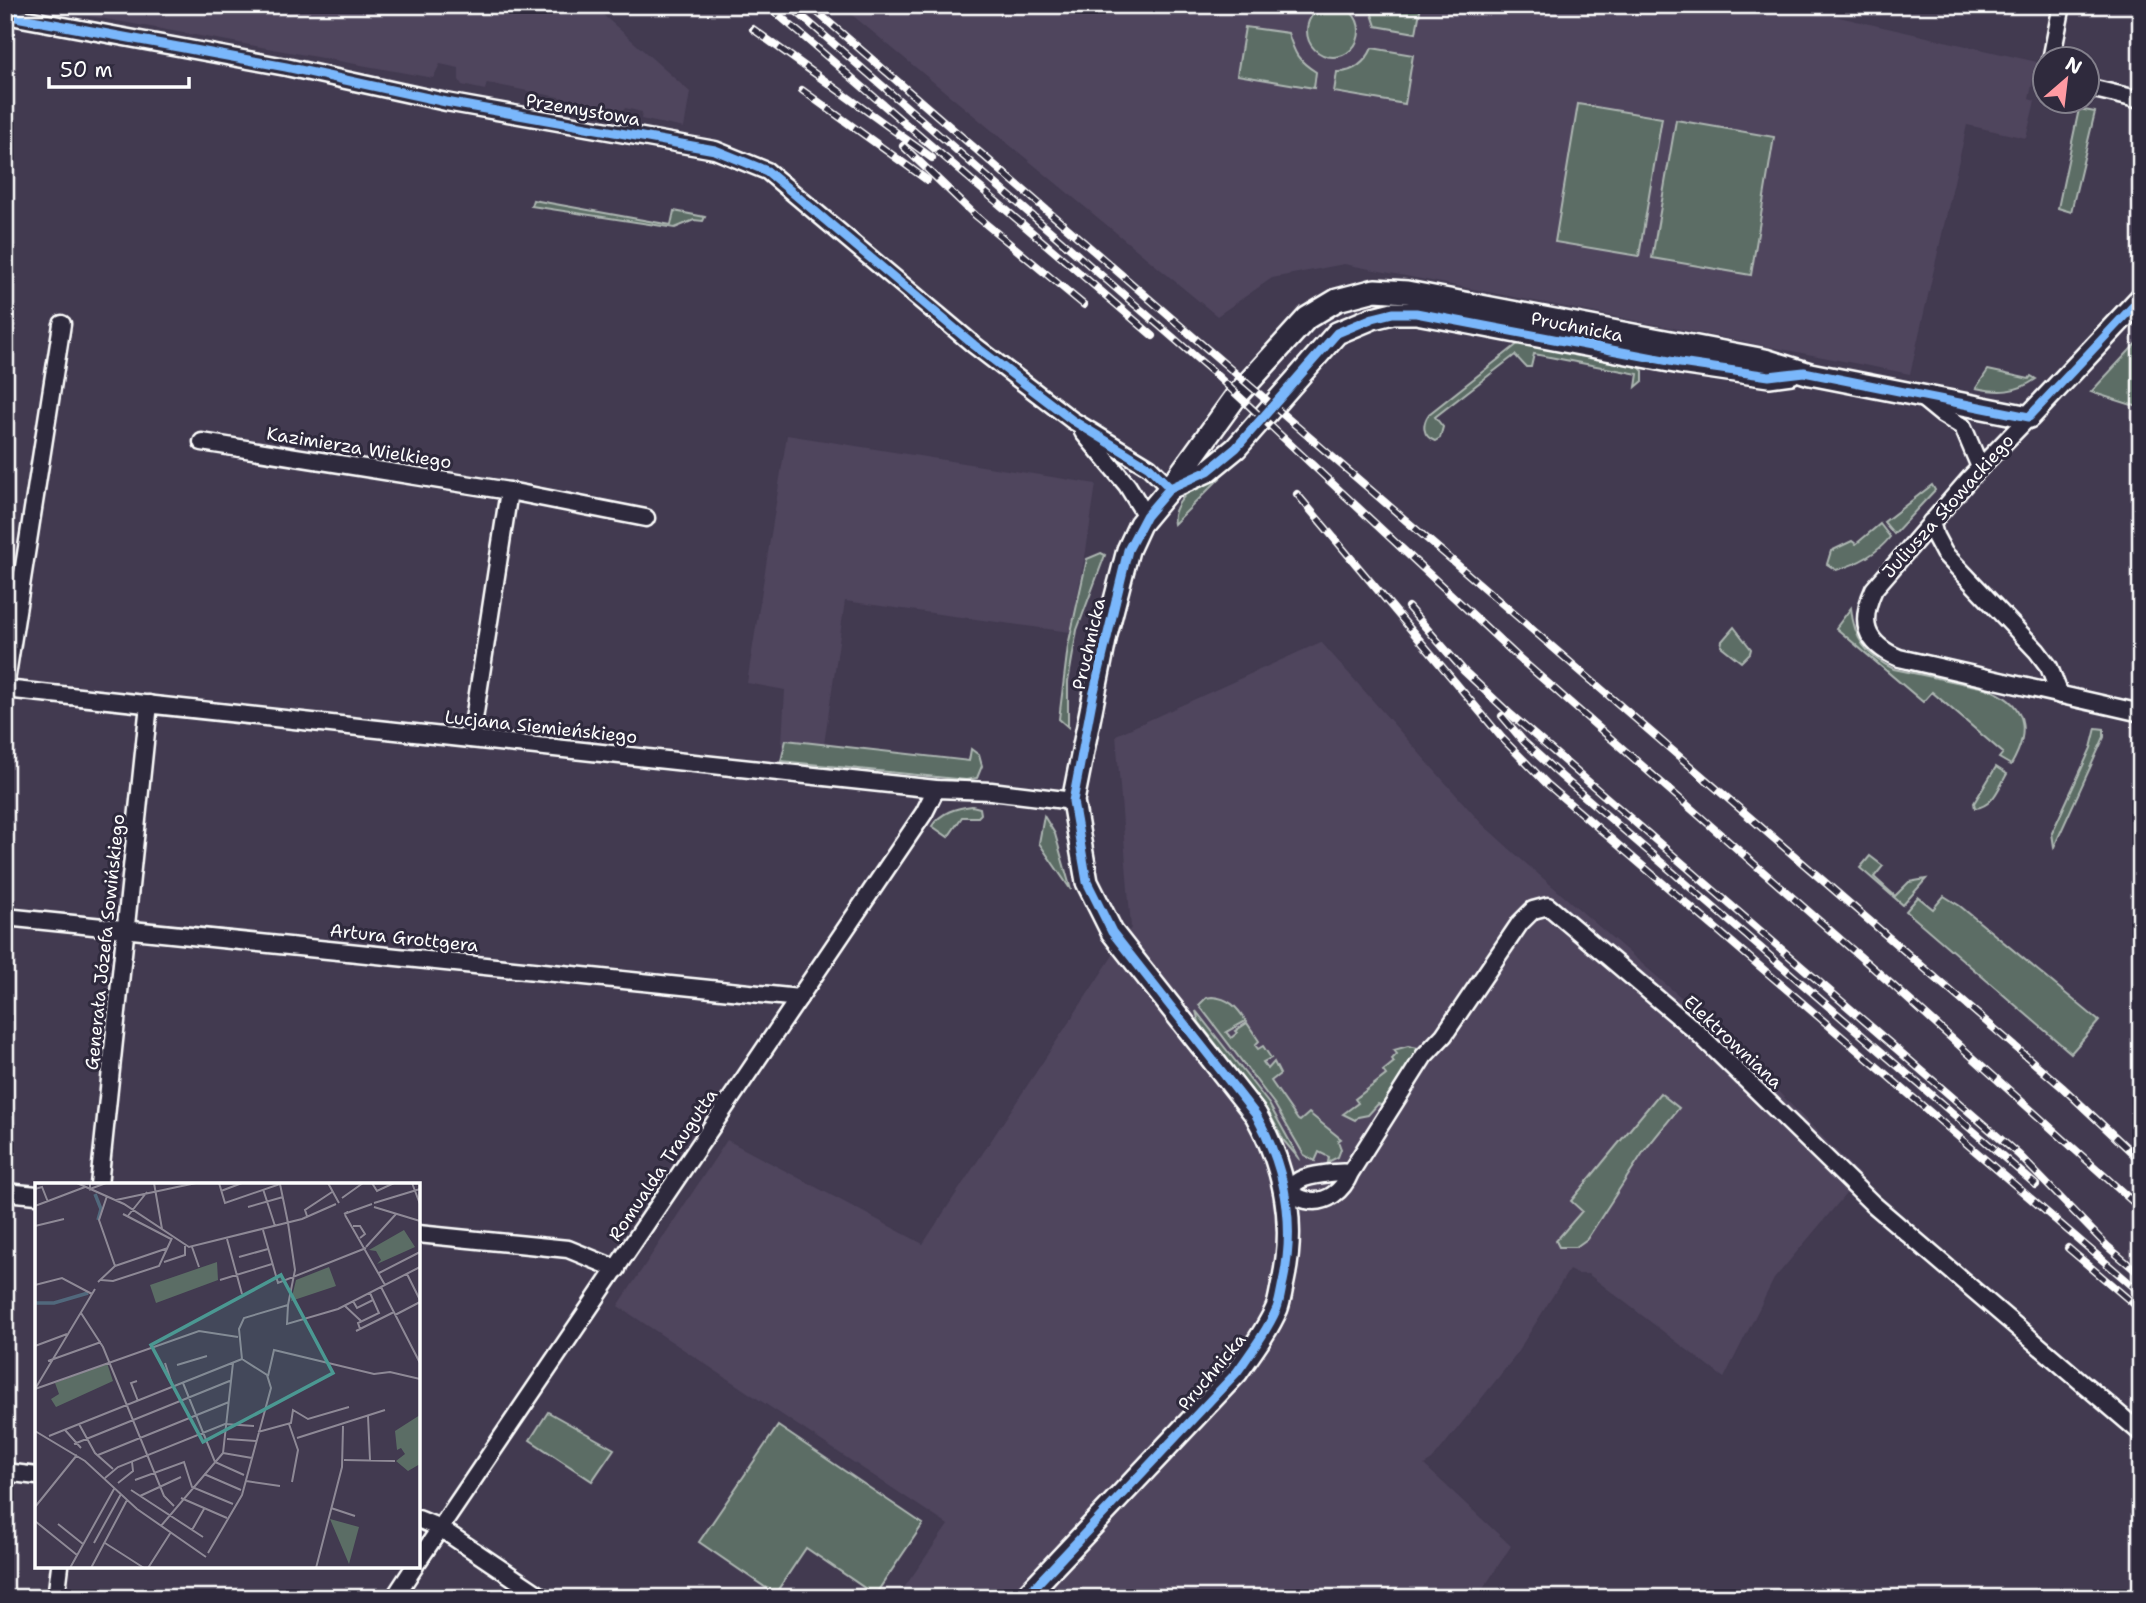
<svg xmlns="http://www.w3.org/2000/svg" width="2146" height="1603" viewBox="0 0 2146 1603" font-family="'Shantell Sans',sans-serif">
<rect width="100%" height="100%" fill="#423a50"/>
<filter id="ink" filterUnits="userSpaceOnUse"><feTurbulence type="fractalNoise" baseFrequency=".0143" numOctaves="2"/><feDisplacementMap in="SourceGraphic" scale="14" xChannelSelector="R" yChannelSelector="G"/><feConvolveMatrix kernelMatrix="1 2 1 2 8 2 1 2 1" color-interpolation-filters="sRGB"/></filter>
<g filter="url(#ink)">
<g fill="#4f455d">
<path d="M28,5H592L690,92L684,128L641,119L642,112L625,108L624,110L487,83L485,90L462,85L459,80V68L440,64L433,78Z"/>
<path d="M840,5H1786L2037,62L2029,99L2035,101L2026,138L1967,125L1910,374L1344,264L1272,278L1217,316Z"/>
<path d="M787,435L1096,484L1086,551L1070,632L845,601L821,765L781,761L785,690L747,683Z"/>
<path d="M1321,642L1481,823L1523,861L1713,1025L1861,1176L1774,1279L1724,1378L1588,1274H1577L1569,1270L1513,1359L1432,1460L1424,1465L1511,1546L1477,1598H897L948,1525L618,1306L727,1140L923,1244L1131,928L1116,735Z"/>
</g>
<g fill="#5b6d65" stroke="#adb6b2" stroke-width="2">
<path d="M1369,5H1421L1416,33L1376,26Z"/>
<circle cx="1333" cy="31" r="26"/>
<path d="M1245,27L1288,33C1295,54 1297,60 1316,72L1314,88L1237,75Z"/>
<path d="M1372,48L1413,55L1405,104L1334,92L1337,72C1353,73 1366,62 1372,48Z"/>
<path d="M1578,104L1662,118L1639,256L1555,242Z"/>
<path d="M2079,109L2095,112L2071,212L2058,208Z"/>
<path d="M1676,120L1774,137L1751,275L1652,258Z"/>
<path d="M533,200L671,225L674,211L705,217L703,221L694,220L675,228L531,206Z"/>
<path d="M2141,338V408L2091,392Z"/>
<path d="M1519,343L1638,366L1643,371V381L1636,387L1638,374L1534,354L1531,367H1526L1515,355L1435,417L1443,427L1440,438L1435,441C1422,436 1422,424 1429,414Z"/>
<path d="M1988,370L2029,379L2031,376L2036,379C2016,393 1998,393 1976,388Z"/>
<path d="M1214,472L1220,478L1174,524C1170,501 1198,484 1214,472Z"/>
<path d="M1932,485L1935,490L1894,534L1884,522Z"/>
<path d="M1880,524L1890,537C1876,555 1858,564 1836,570L1827,564L1831,551L1852,541L1856,544Z"/>
<path d="M1101,553L1105,555L1077,630L1068,682V727L1059,719L1068,646L1087,559Z"/>
<path d="M1851,608C1854,639 1866,656 1894,669L1985,688C2026,702 2032,729 2011,765L1999,758L2003,753L1932,692L1923,702L1836,628Z"/>
<path d="M1734,627L1751,649L1750,653L1741,662L1721,646L1722,641Z"/>
<path d="M2096,728L2104,729V737L2054,847L2052,833L2091,748Z"/>
<path d="M786,740L969,761L971,749L979,755L982,766L977,778L966,780L781,761Z"/>
<path d="M1996,767L2007,774C1999,787 1993,807 1975,808L1974,803Z"/>
<path d="M972,806L980,808L981,814L978,817H962L948,837L932,826C941,812 956,808 972,806Z"/>
<path d="M1044,816L1055,834L1071,890L1039,843Z"/>
<path d="M1870,856L1883,866L1874,877L1895,896L1909,882L1926,879L1903,905L1860,868Z"/>
<path d="M1944,896L1960,906L2099,1021L2071,1053L1906,911L1918,897L1933,909Z"/>
<path d="M1212,997C1229,998 1237,1007 1246,1021L1226,1032L1231,1038L1237,1033L1235,1031L1247,1023L1259,1041L1255,1045L1258,1049L1263,1046L1271,1058L1263,1062L1268,1069L1274,1062L1280,1074L1271,1081L1298,1120L1300,1121L1309,1113L1341,1139L1338,1141L1341,1149L1338,1157L1328,1162L1329,1157L1319,1152L1315,1161L1304,1155L1275,1105L1199,1005L1206,998Z"/>
<path d="M1196,1011L1269,1104L1300,1160L1284,1141L1269,1113L1199,1022Z"/>
<path d="M1408,1046L1418,1048L1383,1106L1378,1104L1368,1115L1358,1117L1355,1120L1343,1114L1358,1103L1355,1099L1386,1075L1383,1071L1394,1062L1392,1059L1397,1054L1394,1050Z"/>
<path d="M1660,1093L1679,1108L1644,1151L1587,1239L1576,1247H1559L1556,1241L1582,1211L1571,1201Z"/>
<path d="M548,1412L614,1449L592,1481L530,1440Z"/>
<path d="M778,1426L923,1524L875,1595L806,1548L775,1594L699,1542Z"/>
</g>
<g fill="none" stroke-linecap="round" stroke-linejoin="round">
<g stroke="#fff" stroke-width="21">
<g id="street">
<path d="M5,15L286,67L446,102L715,150L767,171L974,345L1072,420L1149,467L1170,488"/>
<path d="M2051,60L2062,5"/>
<path d="M2086,87L2141,100"/>
<path d="M1921,397L1943,415L1963,427L1980,467"/>
<path d="M2029,417L1971,477L1874,589C1859,622 1864,643 1899,658L2141,713"/>
<path d="M1083,432L1127,485L1146,516"/>
<path d="M202,442L509,491L646,518"/>
<path d="M1931,522L1935,536L1944,553L2037,651L2049,667L2060,695"/>
<path d="M5,688L62,324"/>
<path d="M5,689L936,789L991,791L1073,801"/>
<path d="M471,739L509,491"/>
<path d="M5,917L799,998"/>
<path d="M1350,1173C1341,1171 1308,1175 1300,1180C1295,1183 1290,1187 1286,1190C1292,1193 1299,1199 1306,1200C1327,1205 1343,1190 1350,1173L1424,1056L1444,1035L1520,923L1533,910L1548,906L1697,1032L1872,1203L2141,1433"/>
<path d="M99,1185L149,704"/>
<path d="M5,1192L37,1195"/>
<path d="M418,1234L568,1249L617,1269"/>
<path d="M5,1472L37,1476"/>
<path d="M418,1519L440,1528L544,1598"/>
<path d="M418,1561L924,813L936,789"/>
<path d="M56,1598L60,1566"/>
<path d="M394,1598L415,1566"/>
</g>
</g>
<g stroke="#fff" stroke-width="26">
<g id="secondary">
<path d="M1170,488L1208,471L1236,448L1337,333L1373,318L1393,313H1416L1454,320L1680,363L1769,376L1791,373"/>
<path d="M1024,1598L1237,1372C1251,1352 1267,1331 1277,1308C1280,1300 1281,1290 1283,1282C1296,1223 1285,1167 1256,1115L1112,932L1087,882L1073,801L1106,635L1128,550L1140,524L1170,488L1237,395L1307,318L1337,300L1375,290L1407,292L1765,360L1810,374L2029,417L2141,298"/>
</g>
</g>
<use href="#street" stroke="#2f2a3d" stroke-width="16"/>
<use href="#secondary" stroke="#2f2a3d" stroke-width="21"/>
<g stroke="#fff" stroke-width="8">
<g id="rail">
<path d="M767,5L1153,336"/>
<path d="M789,5L1214,373L1519,658L1888,981L2141,1209"/>
<path d="M809,5L2062,1087L2141,1161"/>
<path d="M753,29L932,158"/>
<path d="M802,90L927,180"/>
<path d="M903,146L975,215L1084,305"/>
<path d="M1297,494L1502,738L1547,784L2141,1293"/>
<path d="M1408,607L1464,671L1509,713L2019,1155L2107,1246L2141,1275"/>
<path d="M1502,716L1524,742L1561,776L2036,1185"/>
<path d="M2068,1248L2141,1310"/>
</g>
</g>
<use href="#rail" stroke="#2f2a3d" stroke-width="5" stroke-dasharray="16" stroke-linecap="butt"/>
<g stroke="#2f2a3d" stroke-width="13">
<g id="cycleway">
<path d="M5,15L286,67L446,102L715,150L767,171L974,345L1072,420L1149,467L1170,488"/>
<path d="M1024,1598L1237,1372C1251,1352 1267,1331 1277,1308C1280,1300 1281,1290 1283,1282C1296,1223 1285,1167 1256,1115L1112,932L1087,882L1073,801L1093,696L1128,550L1146,516L1170,488L1208,471L1236,448L1337,333L1373,318L1393,313H1416L1680,363L1769,376L1804,372L2029,417L2141,298"/>
</g>
</g>
<use href="#cycleway" stroke="#7ab7fb" stroke-width="9"/>
</g>
</g>
<g text-anchor="middle" stroke-width="6" stroke-linejoin="round" paint-order="stroke">
<g font-size="18" fill="#fff" stroke="#2f2a3d">
<text transform="translate(583 110) rotate(10)" y="6">Przemysłowa</text>
<text transform="translate(1577 327) rotate(11)" y="6">Pruchnicka</text>
<text transform="translate(359 448) rotate(9)" y="6">Kazimierza Wielkiego</text>
<text transform="translate(1948 506) rotate(-48)" y="6">Juliusza Słowackiego</text>
<text transform="translate(1089 644) rotate(-77)" y="6">Pruchnicka</text>
<text transform="translate(541 727) rotate(6)" y="6">Lucjana Siemieńskiego</text>
<text transform="translate(404 938) rotate(6)" y="6">Artura Grottgera</text>
<text transform="translate(105 942) rotate(-84)" y="6">Generała Józefa Sowińskiego</text>
<text transform="translate(1733 1042) rotate(43)" y="6">Elektrowniana</text>
<text transform="translate(663 1165) rotate(-56)" y="6">Romualda Traugutta</text>
<text transform="translate(1212 1372) rotate(-50)" y="6">Pruchnicka</text>
</g>
</g>
<g transform="translate(35 1183)">
<rect width="385" height="385" fill="#423a50"/>
<path d="M369,47L380,64L342,81L346,77L341,68L334,67ZM182,79L183,97L121,120L115,102ZM294,84L301,103L256,118L261,97ZM72,180L78,198L21,224L16,216L24,211L20,200ZM385,232V281L373,288L361,278L370,271L366,265L362,267L360,248ZM295,336L324,344L314,381Z" fill="#5b6d65"/>
<path fill="none" stroke="#51687c" stroke-width="3.5" d="M60,11L66,26L63,37M0,120H19L53,110"/>
<path fill="none" stroke="#8e8996" stroke-width="2" d="M42,0L89,21L154,64L267,36L301,21M55,0V6L71,0M119,0L127,46M184,0L190,20L245,1M293,0L304,20M337,0L342,8L359,0M377,0L385,21M245,1L253,40M0,6L7,4L13,19M228,6L240,43M186,8L207,0M307,15L328,0M81,17L161,0M339,20L385,6M0,23L50,4M213,24L248,14M339,24L385,38M313,29L309,31L337,21M88,31L136,56M310,32L350,102M272,33L270,27L297,9M92,34L112,9M0,43L29,36M318,43H325L330,51L325,55M228,47L243,100L331,65M192,56L207,111M157,64L164,84M331,64L361,31M204,74L233,66M129,79L150,72V63M80,83L133,65M344,90L385,69M372,91L385,117M66,97L78,98L124,83L137,55M185,97L237,81M63,99L80,83L64,37L72,13M0,102L27,95L57,111M346,104L385,180M318,118L322,125L338,117M253,122L252,141L303,126L385,84M310,123L326,138M46,130L68,164L129,313L139,323M360,132L385,119M325,146L323,140L344,130L335,110M321,148L359,129M0,163L32,151M13,178L66,159M130,180L138,204M142,182L172,173M233,193L239,167L339,191L355,189L385,196M102,198L96,200L103,218M148,200L180,279L209,292M0,206L164,148L203,154M0,206L60,106M333,233L335,277M44,241L60,270L78,286M254,241L263,267L257,299M30,247L46,265M0,248L50,278L102,326L171,374M223,249L256,240L258,227L273,236L314,224M14,253L207,176M262,255L350,227M192,256L221,258M39,261L197,197M188,270L217,275M63,272L194,219M309,277L360,278M169,291L206,307M70,295L83,284L190,241L219,243M100,297L149,279L157,304L198,321M211,298L245,303M83,300L98,288L97,279M96,307L168,354M105,313L146,294M146,315L192,335M0,324L42,272M296,325L320,333M0,338L42,372M23,341L48,361M126,343L188,270L198,180M157,347L169,326M59,360L86,311M70,360L109,385M173,370L207,312L236,205L232,192L207,176L204,146L209,135L253,122L260,87L253,40M35,385L79,306M56,385L92,317M113,385L136,349M281,385L307,284L308,243"/>
<path fill="#4b9892" fill-opacity="0.15" stroke="#4b9892" stroke-width="3.5" d="M246,92L298,190L168,259L116,162Z"/>
<rect width="385" height="385" fill="none" stroke="#fff" stroke-width="3.5"/>
</g>
<rect width="2146" height="1603" fill="none" stroke="#2f2a3d" stroke-width="28"/>
<rect x="14" y="14" width="2118" height="1575" fill="none" stroke="#fff" stroke-width="2.5" filter="url(#ink)"/>
<g transform="translate(2066 80) rotate(28)"><circle r="33" fill="#2f2a3d" stroke="#827f8b" stroke-width="2"/>
<path d="M0-5L12 26L0 18L-12 26Z" fill="#ff9aa2"/>
<text y="-10" font-size="19" font-weight="bold" text-anchor="middle" fill="#ffffff">N</text>
</g>
<path d="M49 77v10h140v-10" fill="none" stroke="#ffffff" stroke-width="3.5"/>
<text x="60" y="77" font-size="21" fill="#ffffff" stroke="#2f2a3d" stroke-width="5" paint-order="stroke">50 m</text>
</svg>
